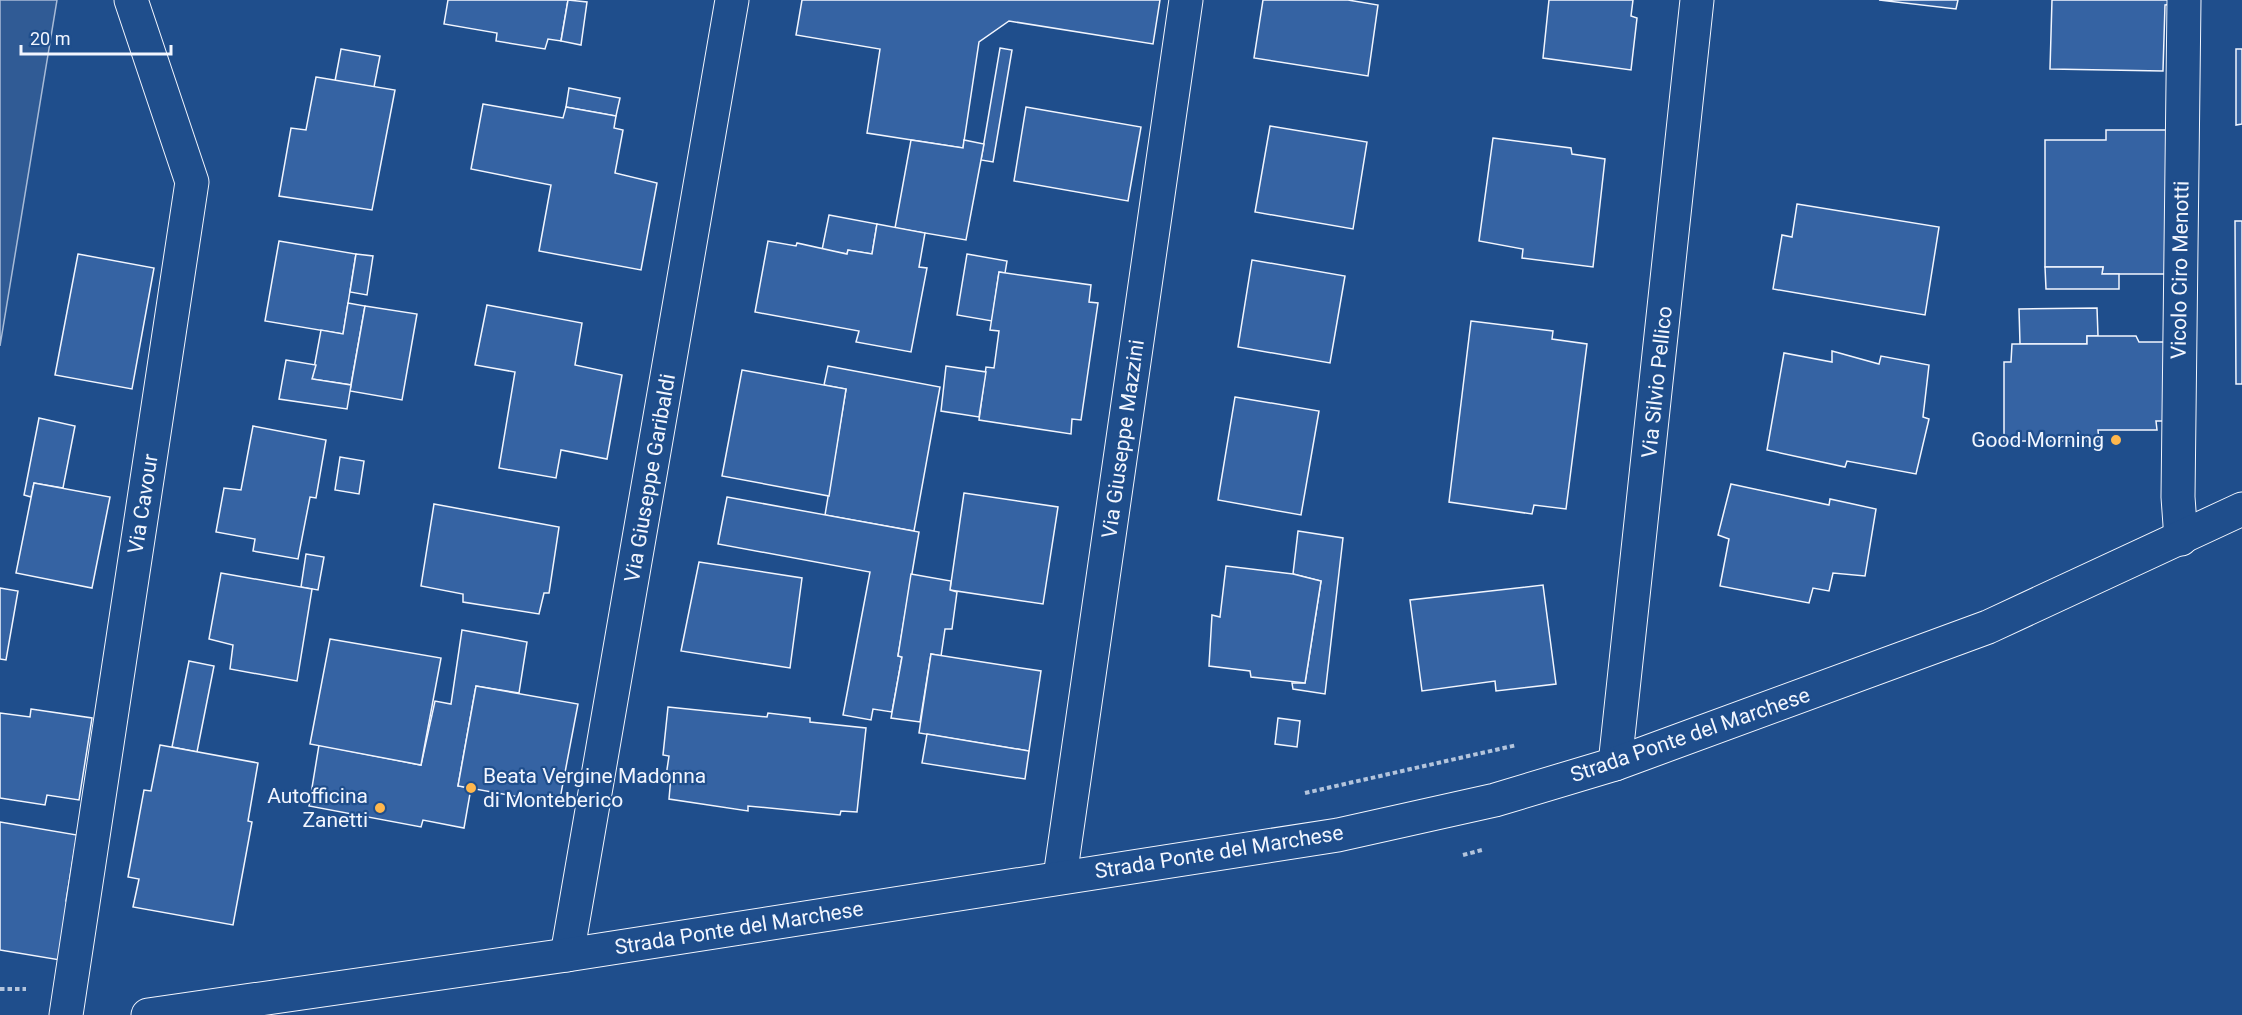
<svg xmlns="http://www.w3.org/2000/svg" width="2242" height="1015" viewBox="0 0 2242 1015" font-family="Roboto,sans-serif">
<rect width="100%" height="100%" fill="#1f4e8c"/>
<path fill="#305b95" stroke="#a8bbd7" stroke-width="1.5" d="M0,0H57L0,346Z"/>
<g fill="#3563a3" stroke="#f2f6ff" stroke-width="1.5">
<path d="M448,0H568L561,41L548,39L545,49L496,41L497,33L444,24Z"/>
<path d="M568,0L587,2L581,45L561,41Z"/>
<path d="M802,0H1160L1153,44L1009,21L979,42L963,148L867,133L880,49L796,35Z"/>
<path d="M1263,0H1348L1378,5L1368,76L1254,58Z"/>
<path d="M1549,0H1633L1631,16L1637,18L1631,70L1543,58Z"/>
<path d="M1879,0H1958L1956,9Z"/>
<path d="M2052,0H2174V4L2165,5L2163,71L2050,69Z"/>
<path d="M1000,48L1012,50L993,162L981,160Z"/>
<path d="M341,49L380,56L374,87L335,81Z"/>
<path d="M2236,49H2242V124L2236,125Z"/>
<path d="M316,77L395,90L372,210L279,196L291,128L306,130Z"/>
<path d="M569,88L620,98L616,116L566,107Z"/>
<path d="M483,104L563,118L566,107L616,116L614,128L623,130L615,173L657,183L641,270L539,251L551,185L471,169Z"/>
<path d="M1026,107L1141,127L1128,201L1014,181Z"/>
<path d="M1270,126L1367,142L1353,229L1255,212Z"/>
<path d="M2106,130H2170L2171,274H2102L2103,267H2045V140H2106Z"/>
<path d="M1493,138L1571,148L1572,154L1605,159L1593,267L1522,258L1523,249L1479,241Z"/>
<path d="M911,140L963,148L964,140L984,144L966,240L895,228Z"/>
<path d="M1797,204L1939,227L1925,315L1773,289L1782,235L1792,237Z"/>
<path d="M829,215L877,224L872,254L848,250L847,254L822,250Z"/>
<path d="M2235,221H2242V384H2236Z"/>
<path d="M877,224L925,233L919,267L927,268L911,352L856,342L859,331L755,312L768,241L796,246L797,243L847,254L848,250L872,254Z"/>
<path d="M279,241L356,254L343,334L265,321Z"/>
<path d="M78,254L154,268L132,389L55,375Z"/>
<path d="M356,254L373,256L367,295L350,292Z"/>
<path d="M967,254L1007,261L1005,273L999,272L992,321L957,315Z"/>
<path d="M1252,260L1345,276L1330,363L1238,347Z"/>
<path d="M2045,267H2103L2102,274H2119V289H2046Z"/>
<path d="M999,272L1091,285L1089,302L1098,303L1081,420L1072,419L1071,434L979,420L986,367L994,368L999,331L990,330Z"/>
<path d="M348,303L365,306L351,385L312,379L321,330L343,334Z"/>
<path d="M487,305L582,323L575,365L622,375L607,459L561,450L556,478L499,468L515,372L475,365Z"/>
<path d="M365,306L417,314L402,400L350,391Z"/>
<path d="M2097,308L2098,336H2087V344H2020L2019,309Z"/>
<path d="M1471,321L1553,331L1552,339L1587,344L1566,509L1534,505L1532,514L1449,502Z"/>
<path d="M2087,336H2136L2139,342H2175L2174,421H2156L2157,430H2098L2099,441H2004V362H2011L2012,344H2087Z"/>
<path d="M1832,351L1879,364L1881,356L1929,365L1923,417L1929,419L1916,474L1847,461L1845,467L1767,450L1784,353L1832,362Z"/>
<path d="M286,360L316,365L312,379L351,385L347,409L279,399Z"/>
<path d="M828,366L940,387L914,531L825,515L846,389L824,385Z"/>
<path d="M946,366L986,372L979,417L941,411Z"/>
<path d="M742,370L846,389L829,496L722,476Z"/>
<path d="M1235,397L1319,411L1301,515L1218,500Z"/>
<path d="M39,418L75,426L63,488L34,483L31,497L24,495Z"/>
<path d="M253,426L326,440L316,498L310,497L298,559L253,551L255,539L216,532L224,488L241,490Z"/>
<path d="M340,457L364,461L359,494L335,490Z"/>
<path d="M34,483L110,497L92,588L16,573Z"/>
<path d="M1731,484L1829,505L1830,499L1876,509L1865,576L1833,573L1829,591L1813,588L1809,603L1720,586L1729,539L1718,535Z"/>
<path d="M964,493L1058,507L1043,604L950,590Z"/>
<path d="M727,497L919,532L898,656L902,657L892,712L873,709L871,720L843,715L870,572L718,544Z"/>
<path d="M434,504L559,527L549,593H544L539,614L463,602V594L421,586Z"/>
<path d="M1298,531L1343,538L1325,694L1293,689L1292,683H1305L1321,581L1293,574Z"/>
<path d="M306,554L324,557L318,590L301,587Z"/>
<path d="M699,562L802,578L790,668L681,651Z"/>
<path d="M1226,566L1293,574L1321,581L1305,683L1251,677L1250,671L1209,666L1212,615L1220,617Z"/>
<path d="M221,573L312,589L297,681L230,669L233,645L209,639Z"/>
<path d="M911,574L951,581L950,590L957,592L952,629H945L941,656L931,654L920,722L891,718L902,657L898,656Z"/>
<path d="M1543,585L1556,684L1496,691L1495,681L1422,691L1410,600Z"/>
<path d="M0,588L18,591L6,660L0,659Z"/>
<path d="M462,630L527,642L519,693L476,686L458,786L471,788L464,828L423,820L421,827L309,806L319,745L421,765L435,701L451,704Z"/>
<path d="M330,639L441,658L421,765L310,744Z"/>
<path d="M931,654L1041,671L1029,751L919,733Z"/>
<path d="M189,661L214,666L197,752L172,747Z"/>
<path d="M476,686L578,704L559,804L458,786Z"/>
<path d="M668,707L767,717L768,713L810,718V722L866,728L857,812L841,811L840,815L748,806V811L669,799L671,776H666L669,756L663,755Z"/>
<path d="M31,709L92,718L79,800L47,795L45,805L0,798V713L30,717Z"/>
<path d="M1278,718L1300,721L1297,747L1275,744Z"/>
<path d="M927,734L1029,751L1025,779L922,763Z"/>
<path d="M160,745L258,763L248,821L252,822L233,925L133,907L139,879L128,877L144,790L151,791Z"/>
<path d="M0,822L77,835L66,901L69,902L60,960L0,950Z"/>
</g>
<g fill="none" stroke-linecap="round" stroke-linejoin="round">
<g stroke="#f2f6ff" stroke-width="35">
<g id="minor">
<path d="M2181,539L2178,497L2184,0"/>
<path d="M1615,764L1697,0"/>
<path d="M1060,877L1186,0"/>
<path d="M567,955L732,0"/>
<path d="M66,1015L192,182L131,0"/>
</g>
</g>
<g stroke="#f2f6ff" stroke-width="35">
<path id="major" d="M148,1015L567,955L1338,835L1495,800L1615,764L1988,627L2242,509"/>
</g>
<g stroke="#b3c4dc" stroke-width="4" stroke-dasharray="4.5 3" stroke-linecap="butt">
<path d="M1305,793L1517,745"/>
<path d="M1463,855L1482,850"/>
<path d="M0,989H26"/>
</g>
<use href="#minor" stroke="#1f4e8c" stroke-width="33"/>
<use href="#major" stroke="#1f4e8c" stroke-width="33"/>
</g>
<g fill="#ffb74d" stroke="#1f4e8c" stroke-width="2">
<circle cx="2116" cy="440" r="6"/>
<circle cx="471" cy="788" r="6"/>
<circle cx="380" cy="808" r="6"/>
</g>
<g text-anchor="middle" stroke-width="4.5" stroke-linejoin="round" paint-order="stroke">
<g font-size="21" fill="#f2f6ff" stroke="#1f4e8c">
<text transform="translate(2180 270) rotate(-89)" y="7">Vicolo Ciro Menotti</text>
<text transform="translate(1657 382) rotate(-84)" y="7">Via Silvio Pellico</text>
<text transform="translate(1123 439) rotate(-82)" y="7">Via Giuseppe Mazzini</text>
<text transform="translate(650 478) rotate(-80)" y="7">Via Giuseppe Garibaldi</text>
<text transform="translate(143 504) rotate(-81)" y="7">Via Cavour</text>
<text transform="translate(1690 735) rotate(-19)" y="7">Strada Ponte del Marchese</text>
<text transform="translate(1219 852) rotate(-9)" y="7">Strada Ponte del Marchese</text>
<text transform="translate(739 928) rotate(-9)" y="7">Strada Ponte del Marchese</text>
</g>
<g font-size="21" fill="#f2f6ff" stroke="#1f4e8c" text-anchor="end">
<text x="2104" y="447">Good Morning</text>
<text x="483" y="783" text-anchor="start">Beata Vergine Madonna<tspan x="483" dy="24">di Monteberico</tspan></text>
<text x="368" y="803">Autofficina<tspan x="368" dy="24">Zanetti</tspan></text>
</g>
</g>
<path d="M21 45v9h150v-9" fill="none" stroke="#f2f6ff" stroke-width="3"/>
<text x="30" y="45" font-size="18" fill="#f2f6ff" stroke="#1f4e8c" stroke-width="4.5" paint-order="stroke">20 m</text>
</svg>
